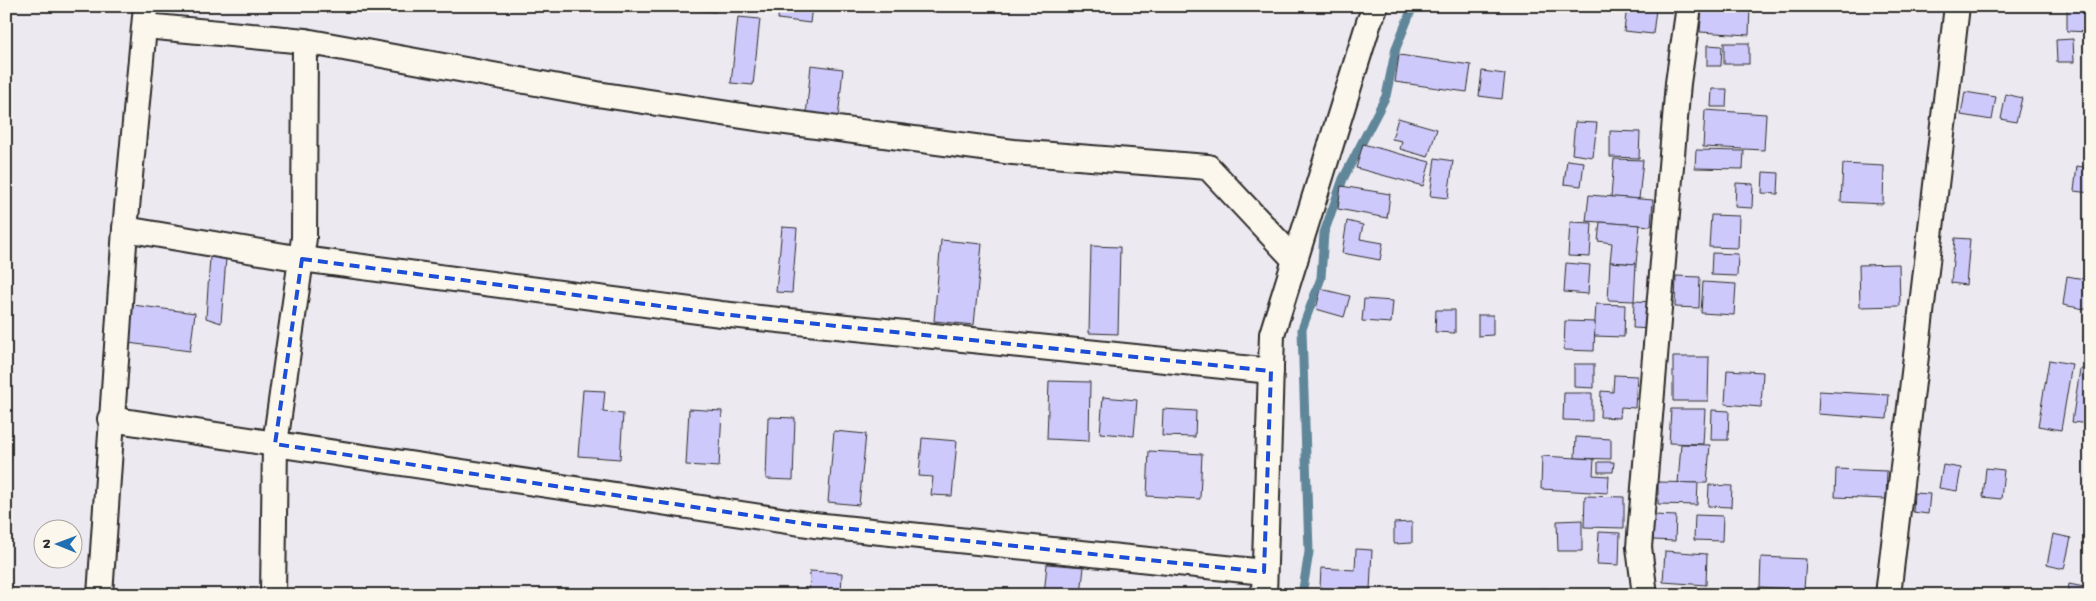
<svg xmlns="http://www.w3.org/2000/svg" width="2096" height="601" viewBox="0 0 2096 601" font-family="'Gochi Hand',sans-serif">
<rect width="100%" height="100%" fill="#ede9f0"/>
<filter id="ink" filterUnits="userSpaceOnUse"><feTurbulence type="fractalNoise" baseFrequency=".02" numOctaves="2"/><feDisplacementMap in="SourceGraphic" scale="10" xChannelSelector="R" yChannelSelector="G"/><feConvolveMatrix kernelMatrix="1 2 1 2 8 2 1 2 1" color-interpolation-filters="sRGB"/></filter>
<g filter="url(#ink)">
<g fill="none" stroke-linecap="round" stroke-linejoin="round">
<path stroke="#5f8699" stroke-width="9" d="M1302,595L1309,552L1302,329L1321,278L1324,233L1343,179L1386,96L1396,48L1413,6"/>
</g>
<g fill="#cdc9fb" stroke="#2b2b2b">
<path d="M691,6H716L715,12L691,10Z"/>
<path d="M779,6H812L810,23L778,19Z"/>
<path d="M1627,6L1656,9L1653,34L1624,31Z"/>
<path d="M1702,6H1750L1749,35L1700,32Z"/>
<path d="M2067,6H2090V32L2067,31Z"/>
<path d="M738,17L760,19L753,85L731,83Z"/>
<path d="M2073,39L2074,62H2057L2056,40Z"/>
<rect x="1724" y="43" width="25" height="21"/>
<path d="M1707,45L1722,46L1721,66H1707Z"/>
<path d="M1399,55L1471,65L1467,92L1395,82Z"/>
<path d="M811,65L843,69L838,119L806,116Z"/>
<path d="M1482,71L1505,74L1502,99L1479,96Z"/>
<path d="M1712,89H1727L1726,107H1711Z"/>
<path d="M1965,92L1996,97L1992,120L1961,115Z"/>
<path d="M2006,94L2022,98L2016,122L2001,119Z"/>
<path d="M1705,110L1766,114L1764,150L1703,147Z"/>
<path d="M1398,118L1437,129L1428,157L1400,149L1402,141L1392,139Z"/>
<path d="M1575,122L1597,123L1593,157L1572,154Z"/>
<path d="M1610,131L1640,132L1639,158L1610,157Z"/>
<path d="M1363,144L1430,162L1423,186L1356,168Z"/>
<path d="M1696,150L1744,151L1743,169L1695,168Z"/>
<path d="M1435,158L1453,161L1448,198L1430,196Z"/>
<path d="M1614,159L1643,160L1639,199L1611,197Z"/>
<path d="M1567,160L1584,162L1581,186L1564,184Z"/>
<path d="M1843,164L1884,166L1883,204L1841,202Z"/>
<path d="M2077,166L2090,168V193L2074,191Z"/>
<path d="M1763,172L1779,173L1778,194L1762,193Z"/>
<path d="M1736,183L1753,184L1752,208L1735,207Z"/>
<path d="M1341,186L1390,194L1387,218L1338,209Z"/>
<path d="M1589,195L1653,200L1651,226L1586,221Z"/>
<path d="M1711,215L1739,216L1738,248L1709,247Z"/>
<path d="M1347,221L1363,225L1360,239L1383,243L1380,260L1342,253Z"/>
<path d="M1570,222L1592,223L1590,257L1568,256Z"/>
<path d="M1600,222L1640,225L1636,264L1610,262L1612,243L1598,241Z"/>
<path d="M782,227L797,228L792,293L776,292Z"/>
<path d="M1955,238L1970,239L1966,285L1951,283Z"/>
<path d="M941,240L982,244L974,325L934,321Z"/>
<path d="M1091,246L1120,247L1118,334L1089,333Z"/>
<path d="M1712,253L1738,254L1737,276L1711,275Z"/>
<path d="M210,257L226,258L221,323L206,318Z"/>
<path d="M1610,262L1636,264L1634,301L1608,300Z"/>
<path d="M1566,263L1590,265L1588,294L1564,292Z"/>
<path d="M1899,264L1900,306L1860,307L1859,265Z"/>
<path d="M1676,276L1700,277L1699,308L1675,307Z"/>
<path d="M2067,276L2090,280V310L2063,305Z"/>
<path d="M1703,282L1736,284L1734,315L1701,313Z"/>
<path d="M1321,289L1350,296L1344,317L1316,309Z"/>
<path d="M1364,299L1393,301L1391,323L1362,321Z"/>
<path d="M1634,301L1654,302L1653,329L1633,328Z"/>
<path d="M1596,304L1625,305L1624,337L1594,336Z"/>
<path d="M133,305L195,313L190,351L128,343Z"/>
<path d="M1436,310H1455V333L1435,332Z"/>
<path d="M1478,315H1493V335L1478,336Z"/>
<path d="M1565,321L1595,322L1594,351L1564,350Z"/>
<path d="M1673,357H1709L1708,401H1673Z"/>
<path d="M2049,360L2072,364L2061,430L2038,426Z"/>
<path d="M1574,364H1594V388L1574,387Z"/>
<path d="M2080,369L2090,370V424L2072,422Z"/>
<path d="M1727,370L1763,372L1761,407L1725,404Z"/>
<path d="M1614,375L1637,376L1635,408L1621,407L1620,418L1600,417L1601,391L1613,392Z"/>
<path d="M1049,381L1090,382L1089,441L1047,439Z"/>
<path d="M583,390L605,391L603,412L623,414L620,459L578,456Z"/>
<path d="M1819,391L1889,395L1887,419L1818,414Z"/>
<path d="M1564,393H1592V421L1563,420Z"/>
<path d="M1103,397L1137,400L1134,436L1100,433Z"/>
<path d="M689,409L722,411L719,467L686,465Z"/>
<path d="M1163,409L1196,411L1195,437L1162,436Z"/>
<path d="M1671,409H1705L1703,444L1669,443Z"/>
<path d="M1712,410L1729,411L1728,440H1711Z"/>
<path d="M768,417L795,418L793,480L766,479Z"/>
<path d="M834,431L866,434L859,505L828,502Z"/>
<path d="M1576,437L1611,439V459L1575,458Z"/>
<path d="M922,438L957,441L952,496L931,495L933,477L919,476Z"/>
<path d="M1681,444L1710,445L1707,483H1678Z"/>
<path d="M1149,451L1202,454L1200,499L1147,496Z"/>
<path d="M1542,456L1594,459L1593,475L1609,476L1608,493L1541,489Z"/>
<path d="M1598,462H1614L1613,472H1598Z"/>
<path d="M1943,465L1961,468L1957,491L1939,488Z"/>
<path d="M1986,468L2004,470L2001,499L1983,497Z"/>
<path d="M1836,469L1887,471L1886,499L1835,497Z"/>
<path d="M1658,482L1698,483L1697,505L1658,504Z"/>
<path d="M1709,485L1732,486L1731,507L1708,506Z"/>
<path d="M1914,493L1930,494L1928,514L1913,512Z"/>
<path d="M1585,496L1624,497V528L1584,527Z"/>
<path d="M1654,515L1676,516L1675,541L1653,540Z"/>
<path d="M1695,515L1723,516L1722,541L1694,540Z"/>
<path d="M1582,520V551H1558L1557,521Z"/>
<path d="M1412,522V543L1394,544V523Z"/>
<path d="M1599,532L1620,533L1619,565L1597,564Z"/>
<path d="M2053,534L2071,538L2064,569L2047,565Z"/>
<path d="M1356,549L1372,550L1370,590L1320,588L1321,568L1355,570Z"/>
<path d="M1665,551L1707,554L1706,585L1663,582Z"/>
<path d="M1761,557L1806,559L1804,590L1760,587Z"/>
<path d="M1047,564L1084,567L1081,595H1044Z"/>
<path d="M810,571L842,573L841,595H809Z"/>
<path d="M2069,584L2084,587L2083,595H2067Z"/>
<path d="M1542,588L1581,595H1541Z"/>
</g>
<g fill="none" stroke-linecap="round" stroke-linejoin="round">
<g stroke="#2b2b2b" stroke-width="28">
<g id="minor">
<path d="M145,26L305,41L597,94L762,119L1013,152L1208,167L1295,260"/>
<path d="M125,229L302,259L721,314L1271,371"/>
<path d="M110,419L814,525L1264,572"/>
<path d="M100,595L125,229L146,6"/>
<path d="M273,595L275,444L304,238L305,41"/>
<path d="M1264,595L1272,334L1369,22L1376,6"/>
<path d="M1645,595L1639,547L1678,83L1689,6"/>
<path d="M1888,595L1957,6"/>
</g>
</g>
<use href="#minor" stroke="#fbf7ec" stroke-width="24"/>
</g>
</g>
<path fill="none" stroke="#1d4ed8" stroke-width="4" stroke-dasharray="10 6" stroke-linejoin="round" d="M302,259L721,314L1271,371L1264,572L814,525L275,444Z"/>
<rect width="2096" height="601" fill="none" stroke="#fbf7ec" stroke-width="25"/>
<rect x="12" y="12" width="2071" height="576" fill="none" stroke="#2b2b2b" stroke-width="2" filter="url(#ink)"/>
<g transform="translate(58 544) rotate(271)"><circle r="24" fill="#fbf7ec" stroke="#a8a59f"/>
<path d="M0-4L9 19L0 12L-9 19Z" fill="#1f6fb2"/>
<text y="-8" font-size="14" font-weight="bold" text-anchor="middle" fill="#2b2b2b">N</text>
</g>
</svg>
